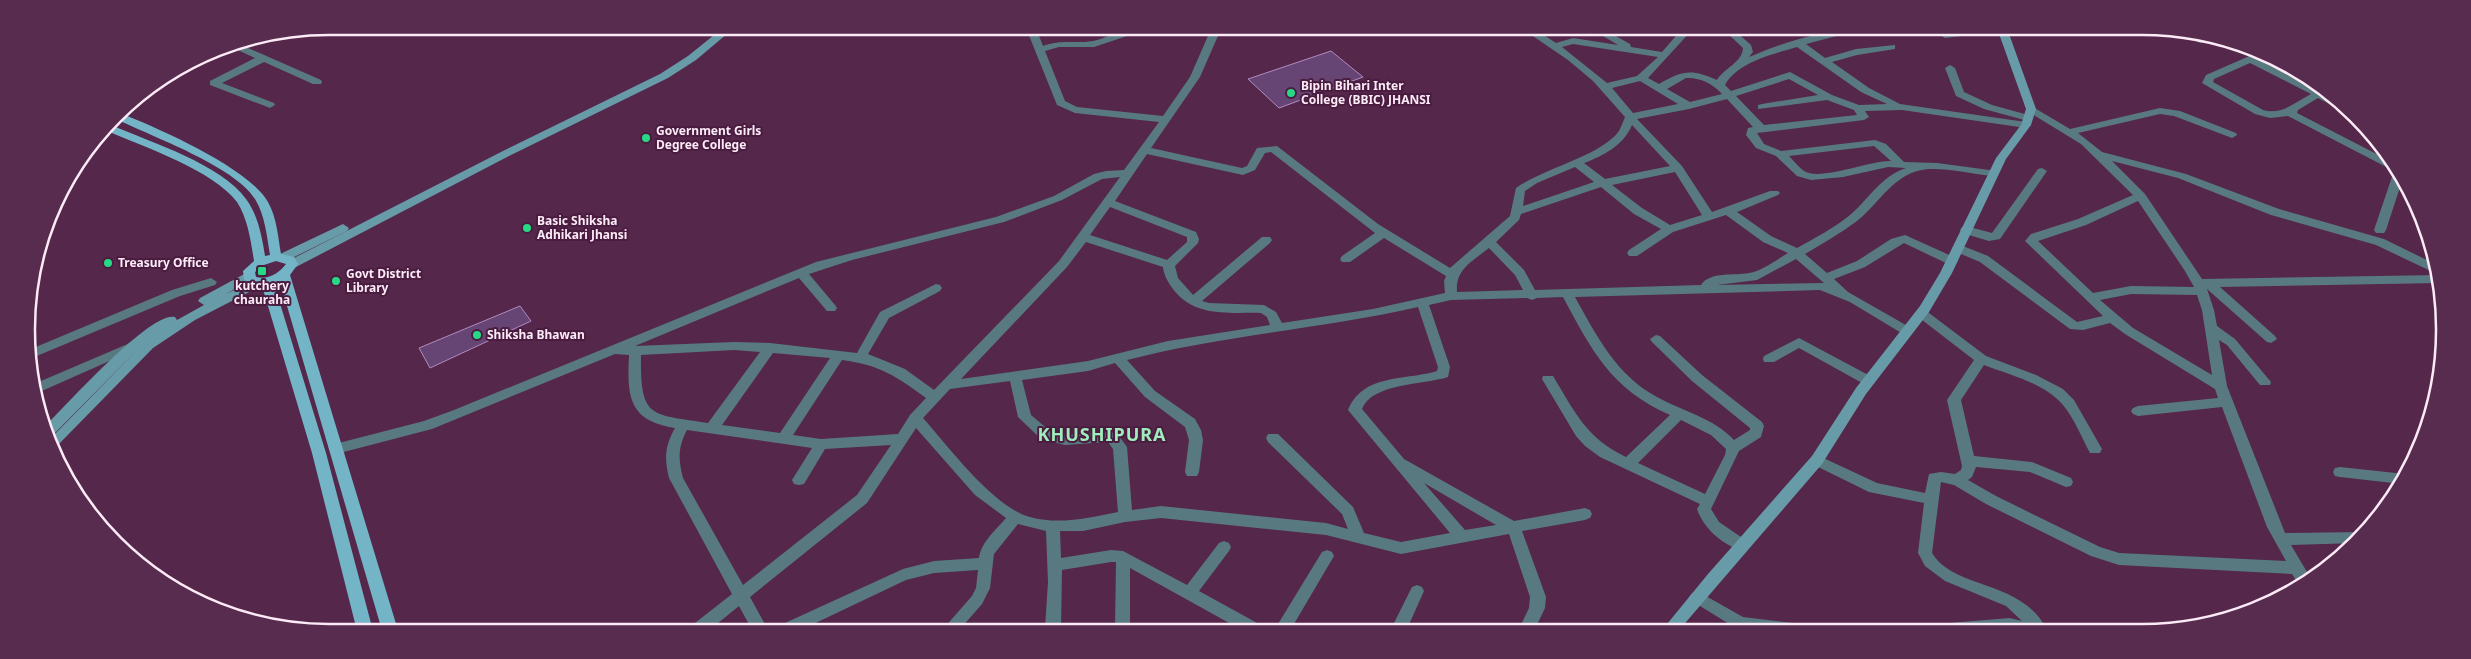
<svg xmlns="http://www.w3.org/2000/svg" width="2471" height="659" viewBox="0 0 2471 659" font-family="'Noto Sans',sans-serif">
<rect width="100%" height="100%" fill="#55274a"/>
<g fill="#664473" stroke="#b18cc0">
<path d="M1331,51L1363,77L1279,108L1248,79Z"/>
<path d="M520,306L531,321L430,368L419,348Z"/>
</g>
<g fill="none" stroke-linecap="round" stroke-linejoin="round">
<g fill="#597981" fill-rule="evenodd">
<path d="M1026,28H1036L1043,46C1062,39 1075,44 1093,41C1105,39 1118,29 1130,31V35L1094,47H1059L1045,51L1065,101L1077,107L1163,116L1190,77L1211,29H1221L1200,77L1151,148L1242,168L1247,166L1257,148L1277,146L1378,224L1450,268L1510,216L1516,188C1544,168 1601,156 1619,131C1621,127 1623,122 1625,117L1593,81L1568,60L1524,30H1536L1556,43L1573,38L1618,45L1593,30H1605L1630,44L1631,47L1662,52L1681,30H1692L1648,78L1659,84C1683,70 1692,69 1717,80C1724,68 1742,63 1743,48L1725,31H1735L1751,45L1753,52L1749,57C1780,44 1816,31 1850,31L1848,33L1806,44L1825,58L1856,49L1895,45V49L1857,55L1832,62L1869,88L1900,104L2026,122L2031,125L2026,128L1902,110L1865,111L1869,117L1864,120L1757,133L1764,144L1781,151L1875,140L1886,144L1904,162L1937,163L1997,171L1999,173L1993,176C1972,174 1949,168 1928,169C1894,172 1880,203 1857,221C1841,233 1823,243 1805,254L1827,273L1857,261L1891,239L1905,235L1956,258L1958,261L1956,264H1948L1904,243L1865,267L1834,279L1848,292L1911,328L1913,331L1911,334H1903L1850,302L1820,290L1575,297C1596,335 1617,376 1657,397C1682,411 1714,418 1734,440L1750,430V428L1692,381L1652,342L1650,339L1656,335L1660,336L1702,375L1762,422L1764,426L1761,437L1739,451L1711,509L1719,522L1747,541L1749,545L1747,549L1742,551C1722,544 1704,529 1697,509L1700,504L1600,457L1585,446L1576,436L1542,379L1543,376H1553C1575,412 1586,438 1626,457L1670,415C1611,389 1592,351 1563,297L1537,298L1532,300L1527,298L1451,300L1429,305L1450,367L1448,377C1423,385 1372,383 1362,409L1404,459L1514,521L1585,508L1590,510L1592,514L1590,518L1585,520L1522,531L1546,597L1545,608L1535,629H1519L1529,608L1530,597L1509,534L1401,554L1326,535L1161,518L1125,522L1083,531H1060L1061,558L1111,550L1123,551L1187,585L1219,543L1224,541L1229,543L1231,547L1229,551L1199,591L1259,624L1261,629H1240L1130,568V628H1115L1116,562H1111L1062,570L1061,628H1045L1048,582L1046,531L1018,524L994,554L990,588L982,604L961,628H944L972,596L976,588L978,570L934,573L906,580L805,628H782L785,623L903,569L934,561L979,558C981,542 996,530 1006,518L975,495L916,428L867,503L750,597L767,628H751L739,606L712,628H692L695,623L732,594L669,478C664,458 665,446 675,428C628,421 627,396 629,355L615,354L432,429L336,454L331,453L329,449L331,445L424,421L454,410L816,262L996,217L1054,196L1094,174L1106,171L1124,170L1159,122L1075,113L1057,105ZM1573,44L1658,57L1637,76L1607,83L1562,47ZM1797,47L1861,92L1887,104L1859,105L1832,95L1790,72L1731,91L1725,85C1737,62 1774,54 1797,47ZM1686,78C1699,77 1714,84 1722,94L1690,102L1667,89ZM1789,79L1818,95L1762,104L1758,105V109L1827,100L1854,110L1857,115L1764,125L1736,96ZM1640,81L1678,104L1633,113L1612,88ZM1727,99L1753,127L1748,128L1746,135L1756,148L1776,156L1797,176L1811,180L1843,177L1888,167L1906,168C1881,176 1869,199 1850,215C1834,228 1815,238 1797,248L1771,236L1737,212L1778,195L1780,193L1778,191H1770L1712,212L1682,166L1637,119L1689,109ZM1632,125L1670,166L1605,179L1584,163C1603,156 1624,145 1632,125ZM1874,146L1891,161C1872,160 1823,180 1806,172C1800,169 1794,161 1789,156ZM1271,152L1375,233L1342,256L1340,259L1342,262H1350L1384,238L1446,276L1444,281L1445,293L1373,309L1282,323L1276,312L1264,305L1209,303L1202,301L1270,243L1272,240L1270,237H1262L1193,295L1178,278L1175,266L1198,243L1199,239L1196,232L1115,201L1147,154L1243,175L1255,170L1265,153ZM1575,167L1594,182L1523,206L1525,191L1537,183ZM1675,172L1702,215L1670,225L1642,208L1612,185ZM1120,177L1059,261L934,390L905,369L868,354L889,318L940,291L942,288L940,285L936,284L880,312L857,353L770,343L734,342L635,346L799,278L827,311H835L837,308L835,305L809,274L852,260L1004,222L1062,200L1102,179ZM1601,187L1634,214L1661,229L1629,250L1627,253L1629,256H1637L1673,232L1726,215L1763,242L1788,253C1776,260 1762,271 1749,273C1735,276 1710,271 1701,285L1535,290L1524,270L1496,242L1519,220L1521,214ZM1110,207L1187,237V242L1167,260L1090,235ZM1086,242L1163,267C1164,276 1168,282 1173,289C1195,318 1229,312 1261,313L1267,317L1270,325L1168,341L1088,361L961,379L1067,267ZM1489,248L1515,275L1523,290L1457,292C1455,269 1473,261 1489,248ZM1796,259L1824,283L1717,285L1757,280ZM1418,307L1438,367L1437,371C1404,381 1364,373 1348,410L1450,533L1401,542L1364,533L1353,507L1278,434H1268L1266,438L1268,442L1342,514L1348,529L1326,523L1161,506L1132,510L1127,447C1123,441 1118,434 1111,432L1065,435L1050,431L1031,415L1022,380L1088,371L1115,363L1145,397L1185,427L1189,440L1185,472L1187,476H1197L1199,472L1203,440L1201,430L1195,419L1155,391L1127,360C1222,335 1322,329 1418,307ZM734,350L760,352L708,423C650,414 640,419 641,355ZM773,353L830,358L780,433L722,425ZM842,360C880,365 896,376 926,398L910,415L898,434L821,439L793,435ZM1010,381L1018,417L1041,439L1065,445L1108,442L1113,449L1118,512C1089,518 1059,525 1030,517C993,507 948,446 923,418L950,389ZM1681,420L1711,435L1726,449L1725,455L1705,494L1638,463ZM687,430L812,448L792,480L794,484L799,485L804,484L825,449L891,445L857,495L743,585L683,478C678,459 678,447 687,430ZM1424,483L1496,525L1465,530Z"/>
<path d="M1952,31H1983L1978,34L1945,38L1940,35Z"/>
<path d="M2211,36L2221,40L2200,43L2195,40L2200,37Z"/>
<path d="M239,44L321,80L322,82L321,84H313L264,62L222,83L274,103L275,105L270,108L210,85V81L255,58L229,46Z"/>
<path d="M228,46L227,49L167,83H159L214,49Z"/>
<path d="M2254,54L2262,57L2258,59L2318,90L2321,89L2339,107L2333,106L2318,98L2298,110L2297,113L2394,163L2398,171L2392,170L2288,116L2270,118L2255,114L2202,83L2206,75ZM2250,63L2311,94C2294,103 2282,115 2263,110L2213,82L2214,79Z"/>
<path d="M1950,65L1955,68L1964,92L1992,105L2032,116L2033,118L2028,121L1984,109L1956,96L1945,68Z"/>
<path d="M2031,106L2070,129L2160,108L2180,111L2236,133L2237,135L2232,138L2174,116L2160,114L2078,133L2102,152L2186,174L2279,209L2384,239L2437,265L2439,275L2376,245L2271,215L2178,178L2112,161L2145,194L2202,279L2439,275V283L2220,287L2275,336L2277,339L2271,343L2267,342L2207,289L2214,310L2217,326L2235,339L2271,382L2270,385H2260L2227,345L2219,340L2227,386L2285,533L2365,532L2357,543L2291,545L2310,577L2299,585L2292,574L2119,565L2091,556L1986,504L1954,485L1941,482L1932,553C1954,590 2022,579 2047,630H1941L1944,625L1949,623L2010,618L2022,621L2006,606L1945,581L1925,566L1918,553L1924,503L1869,492L1812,464L1810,460L1812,456L1817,455L1877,483L1925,493L1929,474L1941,472L1955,474L1961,470L1962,466L1947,400L1974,360L1917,316L1915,313L1921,309L1925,310L1986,356L2036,375L2063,389L2074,400L2102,449L2100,453H2090C2082,438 2074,418 2063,405C2044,383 2010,375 1984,365L1961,400L1974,456L2032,462L2071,478L2073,482L2071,486L2066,487L2030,472L1976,467L1972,477L1968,480L1996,496L2100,547L2119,553L2286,561L2267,527L2222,407L2138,416L2133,414L2131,411L2133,408L2138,406L2218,398L2215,389L2125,334L2110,323L2083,330L2070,329L1980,262L1954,251L1952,248L1958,244L1988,256L2077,322L2103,316L2025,241L2031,234L2078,219L2133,195L2081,144L2027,111L2026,109ZM2138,201L2185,271L2194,287L2131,286L2093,293L2038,241L2086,225ZM2131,294L2197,295L2202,310L2212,375L2133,328L2100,300Z"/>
<path d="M2042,168L2047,171L2000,239L1989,241L1962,233L1960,230L1962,227L1966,226L1992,233L2038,169Z"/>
<path d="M2398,171L2402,181L2386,230L2384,233H2376L2374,230L2393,174Z"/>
<path d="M211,278L217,282L215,285L180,296L32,358L31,349L172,290Z"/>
<path d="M1799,338L1874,378L1875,381L1874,384H1864L1799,348L1774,362H1764L1763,359L1764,356Z"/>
<path d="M137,340L141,341L143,344L141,347L35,394L34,384Z"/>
<path d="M2340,467L2405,474H2407L2402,484L2340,477L2335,476L2333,472L2335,468Z"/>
<path d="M1327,550L1332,552L1334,556L1291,629H1275L1322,552Z"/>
<path d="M1417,585L1422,587L1424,591L1407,629H1391L1412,587Z"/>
<path d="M1697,591L1743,617L1793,623L1798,625L1800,630L1742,629L1734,627L1692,601L1689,597L1692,593Z"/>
</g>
<g fill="#689ba8" fill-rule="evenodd">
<path d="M724,27L734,28L696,60L668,78L509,156L296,267L292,268L286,264L288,261L501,152L660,74L688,56Z"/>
<path d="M1998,31H2008L2036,109L2031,125L2006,159L1952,273L1929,312L1866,394L1822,464L1680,629H1663L1708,574L1812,456L1856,388L1920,306L1940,273L1996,158L2021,125L2026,109Z"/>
<path d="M343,224L349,228L347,231L288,260H280L278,257L280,254Z"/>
<path d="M248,272L254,276L252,279L226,294L259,278L265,282L263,285L195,320L153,348L56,447L51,437L141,346L53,436H50L45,426C65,407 151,310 175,317L177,320L204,305L198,301L200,298Z"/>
</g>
<path fill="#73b5c7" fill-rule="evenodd" d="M120,113C158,128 249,168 268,202C277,218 278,237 281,254L294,257L298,264L290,275L397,627H381L280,282L274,284L326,453L372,627H356L312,453L262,286L251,284L244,279L243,271L254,261C251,242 248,219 237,202C213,170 144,147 107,131L113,126C151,142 222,165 246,199C258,215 262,237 265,256L270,255C267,237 265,215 255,199C234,166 153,137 116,119ZM276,261L286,264C278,274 268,280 256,277L255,272L264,265Z"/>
</g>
<g fill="#27d885" stroke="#491c40" stroke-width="2">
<circle cx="1291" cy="93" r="5"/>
<circle cx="646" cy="138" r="5"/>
<circle cx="527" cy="228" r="5"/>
<circle cx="108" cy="263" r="5"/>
<rect x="257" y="266" width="10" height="10" rx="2.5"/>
<circle cx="336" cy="281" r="5"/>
<circle cx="477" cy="335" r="5"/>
</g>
<g text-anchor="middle" stroke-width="4" stroke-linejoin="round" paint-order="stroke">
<g font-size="12" font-weight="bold" fill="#fceaf6" stroke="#491c40" text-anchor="start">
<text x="1301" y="90">Bipin Bihari Inter<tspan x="1301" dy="14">College (BBIC) JHANSI</tspan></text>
<text x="656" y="135">Government Girls<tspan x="656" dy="14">Degree College</tspan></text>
<text x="537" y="225">Basic Shiksha<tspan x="537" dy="14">Adhikari Jhansi</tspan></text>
<text x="118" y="267">Treasury Office</text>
<text x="346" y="278">Govt District<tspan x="346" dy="14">Library</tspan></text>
<text x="262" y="290" text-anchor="middle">kutchery<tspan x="262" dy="14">chauraha</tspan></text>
<text x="487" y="339">Shiksha Bhawan</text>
</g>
<g font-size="18" font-weight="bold" letter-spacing="1" fill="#a0ecbc" stroke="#491c40">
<text x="1102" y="441">KHUSHIPURA</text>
</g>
</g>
<path d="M0 0H2471V659H0ZM329 35H2142A294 294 0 0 1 2436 329V330A294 294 0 0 1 2142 624H329A294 294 0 0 1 35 330V329A294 294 0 0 1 329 35Z" fill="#572c4f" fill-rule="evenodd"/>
<path fill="none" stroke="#fceaf6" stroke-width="2.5" d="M329 35H2142A294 294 0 0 1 2436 329V330A294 294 0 0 1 2142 624H329A294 294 0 0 1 35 330V329A294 294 0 0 1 329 35Z"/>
</svg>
